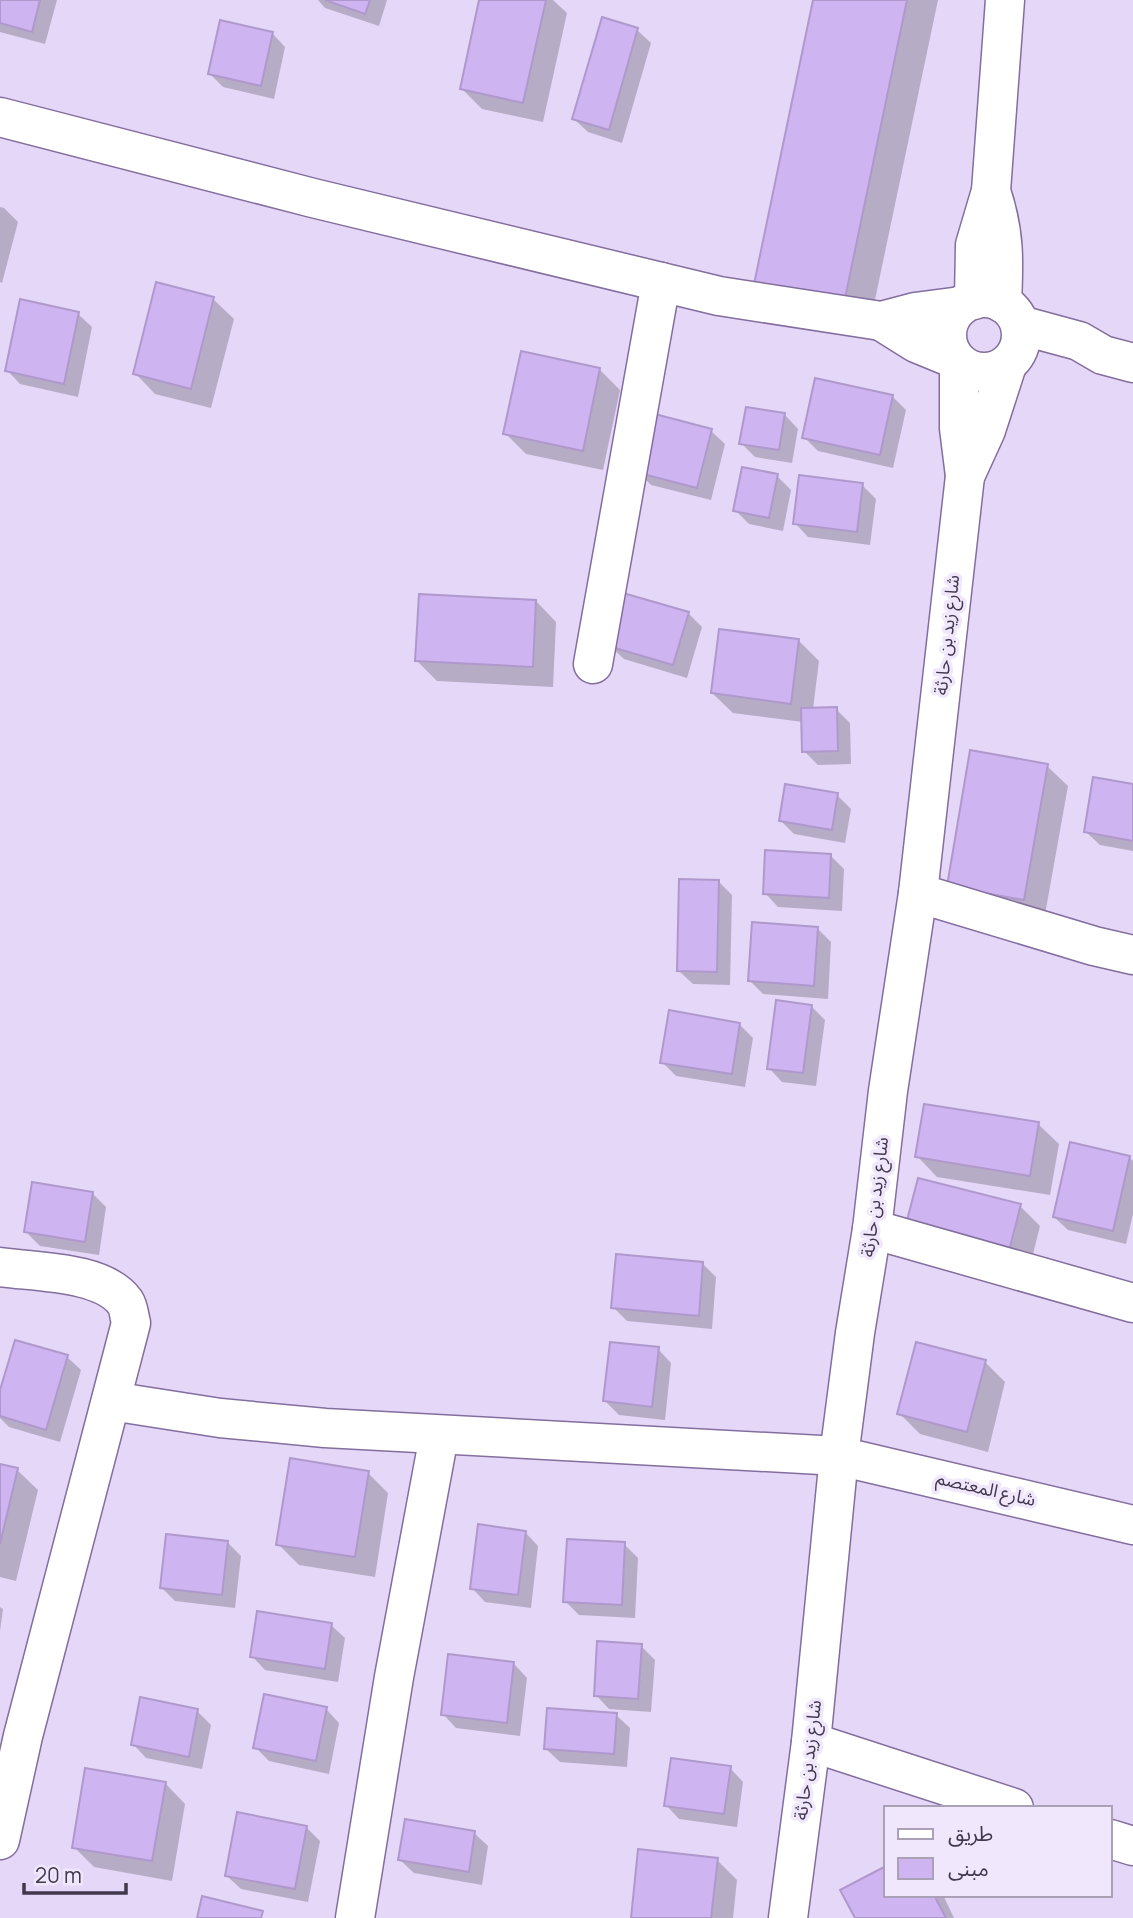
<svg xmlns="http://www.w3.org/2000/svg" width="1133" height="1918" viewBox="0 0 1133 1918" font-family="Manrope,'Noto Sans Arabic',sans-serif">
<rect width="100%" height="100%" fill="#e5d7f8"/>
<g fill="#0003">
<path d="M0,0H57L45,44L0,32Z"/>
<path d="M318,0H387L379,26L325,8Z"/>
<path d="M481,0H553L567,13L543,122L482,109L462,89Z"/>
<path d="M814,0H938L868,333L781,315Z"/>
<path d="M637,30L651,43L622,143L588,132L574,119Z"/>
<path d="M272,33L285,47L274,99L223,87L210,74Z"/>
<path d="M0,207L4,208L18,222L2,283L0,282Z"/>
<path d="M213,299L234,319L211,408L155,394L135,373Z"/>
<path d="M78,314L92,327L78,397L20,384L7,370Z"/>
<path d="M599,369L620,390L603,470L526,454L505,433Z"/>
<path d="M892,396L906,410L893,468L818,451L804,437Z"/>
<path d="M785,415L798,429L792,463L755,457L741,443Z"/>
<path d="M711,431L725,444L711,500L651,485L637,471Z"/>
<path d="M777,476L791,490L783,531L749,524L735,510Z"/>
<path d="M862,485L876,499L870,545L808,537L795,523Z"/>
<path d="M536,601L556,622L553,687L437,681L417,661Z"/>
<path d="M688,613L702,627L687,678L624,659L610,646Z"/>
<path d="M799,641L819,661L813,709H836L850,723L851,764L818,765L804,751L803,722L733,713L712,693Z"/>
<path d="M1047,766L1068,786L1044,920L969,906Z"/>
<path d="M1133,786V851L1100,845L1086,832Z"/>
<path d="M837,795L851,809L845,843L794,834L781,821Z"/>
<path d="M831,856L844,869L842,911L778,907L765,893Z"/>
<path d="M718,881L732,895L730,985L693,984L679,971Z"/>
<path d="M817,928L831,942L828,999L763,994L749,980Z"/>
<path d="M811,1006L825,1020L816,1086L782,1082L769,1068Z"/>
<path d="M739,1024L753,1038L745,1087L676,1076L662,1062Z"/>
<path d="M1038,1124L1059,1144L1050,1195L937,1177L917,1156Z"/>
<path d="M1129,1157L1133,1161V1214L1126,1244L1068,1230L1054,1217Z"/>
<path d="M92,1193L106,1207L99,1255L40,1246L26,1232Z"/>
<path d="M1020,1206L1040,1226L1028,1274L927,1248Z"/>
<path d="M702,1263L716,1277L712,1329L627,1321L613,1307Z"/>
<path d="M658,1349L671,1363L665,1420L619,1415L605,1401Z"/>
<path d="M67,1357L81,1370L60,1442L9,1427L0,1418V1396Z"/>
<path d="M985,1362L1005,1382L988,1452L920,1434L899,1413Z"/>
<path d="M0,1465L17,1470L38,1490L16,1581L0,1577Z"/>
<path d="M368,1473L388,1493L375,1577L299,1565L278,1544Z"/>
<path d="M525,1532L538,1546L531,1608L485,1602L472,1588Z"/>
<path d="M227,1542L241,1556L235,1608L175,1601L161,1587Z"/>
<path d="M624,1544L638,1558L635,1618L579,1615L565,1601Z"/>
<path d="M0,1607L3,1609L0,1631Z"/>
<path d="M331,1625L345,1638L338,1682L265,1670L252,1656Z"/>
<path d="M641,1646L655,1660L651,1712L609,1709L596,1695Z"/>
<path d="M514,1664L527,1678L520,1736L456,1728L443,1714Z"/>
<path d="M326,1709L339,1723L329,1774L269,1761L255,1747Z"/>
<path d="M197,1711L211,1725L202,1769L146,1758L133,1744Z"/>
<path d="M616,1715L630,1728L627,1767L560,1762L546,1749Z"/>
<path d="M730,1768L743,1782L737,1827L679,1819L666,1805Z"/>
<path d="M165,1783L185,1804L172,1881L94,1867L74,1847Z"/>
<path d="M306,1827L320,1841L308,1902L241,1889L227,1876Z"/>
<path d="M474,1833L488,1846L482,1885L414,1873L400,1860Z"/>
<path d="M717,1860L737,1880L733,1918H632Z"/>
<path d="M886,1868V1895H943L954,1918H857L842,1890Z"/>
</g>
<g fill="#ceb4f0" stroke="#af99cc" stroke-width="2">
<path d="M0,0H40L32,32L0,23Z"/>
<path d="M325,0H370L365,14Z"/>
<path d="M479,0H546L523,103L460,89Z"/>
<path d="M813,0H907L843,308L753,289Z"/>
<path d="M602,17L638,28L609,130L572,119Z"/>
<path d="M220,20L273,32L261,86L208,74Z"/>
<path d="M156,282L214,297L191,389L133,374Z"/>
<path d="M20,299L79,312L64,384L5,371Z"/>
<path d="M521,351L600,368L583,451L503,434Z"/>
<path d="M815,378L893,395L880,455L802,438Z"/>
<path d="M746,407L785,413L779,450L739,444Z"/>
<path d="M651,413L712,429L697,488L635,472Z"/>
<path d="M742,467L778,474L769,518L733,511Z"/>
<path d="M799,475L863,483L857,532L793,524Z"/>
<path d="M623,593L689,612L673,665L608,646Z"/>
<path d="M419,594L536,600L533,667L415,661Z"/>
<path d="M719,629L799,639L791,704L711,693Z"/>
<path d="M837,707L838,751L802,752L801,708Z"/>
<path d="M970,750L1048,764L1024,900L947,886Z"/>
<path d="M1093,777L1133,784V841L1084,832Z"/>
<path d="M785,784L838,793L832,830L779,821Z"/>
<path d="M765,850L831,854L829,898L763,894Z"/>
<path d="M679,879L719,880L717,972L677,971Z"/>
<path d="M752,922L818,927L814,986L748,981Z"/>
<path d="M776,1000L812,1005L803,1073L767,1069Z"/>
<path d="M669,1010L740,1023L732,1074L660,1063Z"/>
<path d="M924,1104L1039,1122L1030,1176L915,1157Z"/>
<path d="M1070,1142L1130,1156L1113,1231L1053,1217Z"/>
<path d="M918,1178L1021,1204L1008,1255L905,1228Z"/>
<path d="M32,1182L93,1192L85,1242L24,1232Z"/>
<path d="M616,1254L703,1262L699,1316L611,1308Z"/>
<path d="M15,1340L68,1355L46,1430L0,1416V1390Z"/>
<path d="M610,1342L659,1347L652,1407L603,1401Z"/>
<path d="M916,1342L986,1360L967,1432L897,1414Z"/>
<path d="M290,1458L369,1471L355,1557L276,1545Z"/>
<path d="M0,1464L18,1468L0,1544Z"/>
<path d="M478,1524L526,1531L518,1595L470,1589Z"/>
<path d="M166,1534L228,1541L222,1595L160,1588Z"/>
<path d="M567,1539L625,1542L622,1605L563,1602Z"/>
<path d="M257,1611L332,1623L325,1669L250,1657Z"/>
<path d="M597,1641L642,1644L638,1699L594,1696Z"/>
<path d="M448,1654L514,1662L507,1723L441,1715Z"/>
<path d="M264,1694L327,1707L316,1761L253,1748Z"/>
<path d="M140,1697L198,1709L189,1757L131,1745Z"/>
<path d="M547,1708L617,1713L614,1754L544,1749Z"/>
<path d="M671,1758L731,1766L724,1814L664,1806Z"/>
<path d="M85,1768L166,1782L152,1861L72,1848Z"/>
<path d="M237,1812L307,1826L295,1889L225,1876Z"/>
<path d="M405,1819L475,1831L469,1872L398,1860Z"/>
<path d="M638,1849L718,1858L711,1918H631Z"/>
<path d="M886,1866V1895H934L946,1918H855L840,1890Z"/>
<path d="M202,1896L263,1911L261,1918H197Z"/>
</g>
<g fill="none" stroke-linecap="round" stroke-linejoin="round">
<g stroke="#836e9e" stroke-width="41">
<g id="minor">
<path d="M0,117L313,198L719,296L881,321L915,312L961,306"/>
<path d="M991,191C1005,233 1004,260 1002,303"/>
<circle cx="984" cy="335" r="37"/>
<path d="M974,300L975,245L991,191L1005,0"/>
<path d="M881,321L916,343L955,359"/>
<path d="M1020,325L1079,341L1103,355L1133,363"/>
<path d="M965,476L986,430L1007,365"/>
<path d="M593,664L661,282"/>
<path d="M918,893L1094,946L1133,955"/>
<path d="M872,1229L1133,1303"/>
<path d="M0,1267C35,1272 103,1271 125,1302C129,1308 129,1316 131,1323L23,1736L0,1840"/>
<path d="M111,1401L220,1418L325,1428L839,1456L1133,1525"/>
<path d="M811,1742L1014,1808"/>
<path d="M1110,1839L1133,1846"/>
<path d="M355,1918L394,1677L439,1436"/>
<path d="M788,1918L811,1742L839,1456L855,1333L872,1229L888,1091L918,893L965,476L959,428V363"/>
</g>
</g>
<use href="#minor" stroke="#fff" stroke-width="38"/>
</g>
<g text-anchor="middle" stroke-width="7" stroke-linejoin="round" paint-order="stroke">
<g font-size="18" fill="#41384d" stroke="#f0e7fd">
<text transform="translate(947 635) rotate(-84)" y="6">شارع زيد بن حارثة</text>
<text transform="translate(875 1197) rotate(-83)" y="6">شارع زيد بن حارثة</text>
<text transform="translate(986 1489) rotate(13)" y="6">شارع المعتصم</text>
<text transform="translate(808 1760) rotate(-83)" y="6">شارع زيد بن حارثة</text>
</g>
</g>
<rect x="884" y="1806" width="228" height="91" fill="#f0e7fd" stroke="#aaa1b7" stroke-width="2"/>
<rect x="898" y="1829" width="35" height="10" fill="#ffffff" stroke="#aaa1b7" stroke-width="2"/>
<text x="948" y="1841" font-size="21" fill="#41384d">طريق</text>
<rect x="898" y="1858" width="35" height="21" fill="#ceb4f0" stroke="#aaa1b7" stroke-width="2"/>
<text x="948" y="1876" font-size="21" fill="#41384d">مبنى</text>
<path d="M24 1883v10h102v-10" fill="none" stroke="#41384d" stroke-width="3.5"/>
<text x="35" y="1883" font-size="21" fill="#41384d" stroke="#f0e7fd" stroke-width="5" paint-order="stroke">20 m</text>
</svg>
